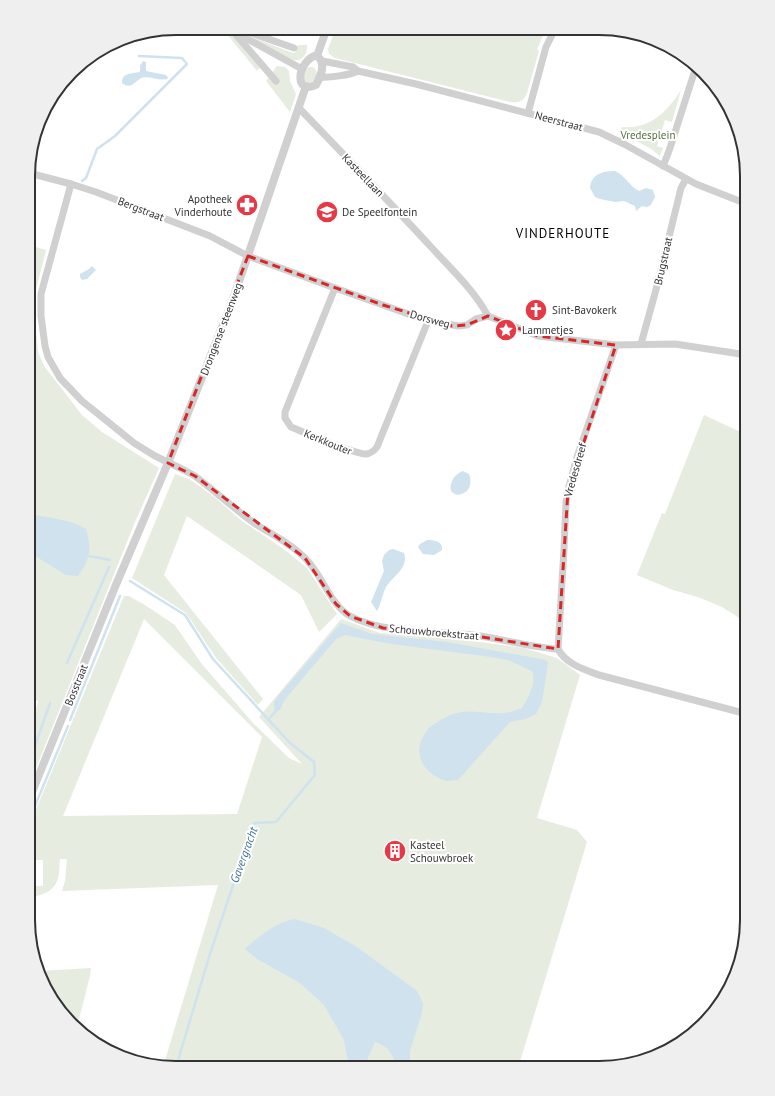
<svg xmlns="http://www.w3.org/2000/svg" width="775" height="1096" viewBox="0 0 775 1096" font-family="'PT Sans',sans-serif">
<rect width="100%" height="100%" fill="#fff"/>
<g fill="#e6ecdf" fill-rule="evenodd">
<path d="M222,28H227L261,66L257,71Z"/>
<path d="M336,28L503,29L506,31V29H546L537,49L539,51L527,93C523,102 519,103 510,102L335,58L329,54L328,49Z"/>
<path d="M254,38L293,53L296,52L298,45H307C307,54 303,62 293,60L253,39Z"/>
<path d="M277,66L285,67L289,71L290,81L296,94L290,112L266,81Z"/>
<path d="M309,67H313C319,71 317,78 312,83H308L305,81C303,76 305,71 309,67Z"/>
<path d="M681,90L672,122L665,120L657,146L663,148L660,156L653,150L620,132L622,127C649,130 668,111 681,90Z"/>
<path d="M29,245L46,250L33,302L38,352L44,366L82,415L102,432L159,468L135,522L28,788V708L36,709L38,701L28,698Z"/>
<path d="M704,415L747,435V623L722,607L698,597L673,590L637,575L662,513L665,514Z"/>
<path d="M175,474L189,479L213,496L242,521L285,550L307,568L337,614L319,632L301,595L187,516L164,575L263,699L258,705L216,658L186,613L132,578Z"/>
<path d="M124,596H129L145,605L175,625L201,663L253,723L289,758L302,764L259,717L341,619L380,633L473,641L524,648L557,658L580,675L537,818L577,830L587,842L518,1068L163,1067L218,885L62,891L65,881L67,859H60C59,865 60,872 58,878C54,893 41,895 28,898V886H43V860H28V829ZM144,619L262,737L237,814L63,816Z"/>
<path d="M91,968L90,976L77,1027L43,985L40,971Z"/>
</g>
<g fill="#cfe2ee">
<path d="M143,61L146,62V71L166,75L168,77L167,79C159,81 149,75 141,78C134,82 131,90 122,83C122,72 132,74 140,72V66Z"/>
<path d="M615,171C627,177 628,185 639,191L646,188L653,190L655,197L651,205L647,207L642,206L636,211L635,206L624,201L615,202L600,199L595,197L590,188C591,174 603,171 615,171Z"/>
<path d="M92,266L96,270L87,279L82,280L80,277V274L89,269Z"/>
<path d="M463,471L469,474C478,498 443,502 452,481C454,476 458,473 463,471Z"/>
<path d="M29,513C48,519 69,518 86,529C92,550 90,559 78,576L66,575L29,552Z"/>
<path d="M427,540C434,540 443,541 442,550L434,555L423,554L418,547L420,544Z"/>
<path d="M393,549L404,553C409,568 393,576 386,587C382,595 381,604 377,611L371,602L384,571L382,561L384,555L389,550Z"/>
<path d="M341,623L372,634L447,642L541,659L547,661L548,664L542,702L536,714L525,719L510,722L458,780C453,780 447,782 443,780C418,770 411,746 431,726C434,724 438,722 441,720C465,705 480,715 504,713C510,713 516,710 522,708C528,699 537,681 532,671L508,660L484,656L391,644L345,635L336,639L287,697L283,703L280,710L276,711L274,709V702L279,695Z"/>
<path d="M295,919L324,928L357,947L417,991L423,1003L422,1013L410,1051V1067H397C391,1053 391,1048 375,1042L364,1067H349L344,1040L324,1005L300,983L257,959L245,949C258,937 278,921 295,919Z"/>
</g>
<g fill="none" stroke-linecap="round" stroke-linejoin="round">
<g stroke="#cfe2ee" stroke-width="2.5">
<path d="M82,181L86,178L97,149L115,136L187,64L182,58L139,56"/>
<path d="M89,556L110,560"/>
<path d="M130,581L185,615L213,659L289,742L314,762L315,775L276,822L254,823L210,954L176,1067"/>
<path d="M67,663L109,567"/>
<path d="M70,720L120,596"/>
<path d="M268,720L276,711"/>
<path d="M28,766L50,703"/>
<path d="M28,823L68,726"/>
</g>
<g stroke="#d0d0d0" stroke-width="7">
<path d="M237,28L294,48"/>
<path d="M233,31L302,69"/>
<path d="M237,36L276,81"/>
<path d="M322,61L353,67L358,71L416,84L599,132L624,144L696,184L747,204"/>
<path d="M319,77C329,78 350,75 358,71"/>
<path d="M299,108C343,154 388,200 432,248C451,269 474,290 488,316"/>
<path d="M528,113L546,47L555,29"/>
<path d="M663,166L669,151L696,67"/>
<path d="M29,173L71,184L96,192L210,236L248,256L335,288L428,321L459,326L467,325L476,319L488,316L538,336L616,345L675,344L747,355"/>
<path d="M71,184L41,294V316L45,346L48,357L60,378L82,401L97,413L134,443L155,456L184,470L195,476C215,491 233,508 254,523C271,534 292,544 306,559C322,575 331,606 350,616C383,634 437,631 474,635C502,639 530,647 558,649"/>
<path d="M335,288L285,412V418L291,427C306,433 354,455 367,454C371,453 374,451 377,447L428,321"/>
<path d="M641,344L657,286L681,188L686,179"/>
<path d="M558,649L564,549L566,502L568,490L577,457L616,345"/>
<path d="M558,649C566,664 583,669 599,675L747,714"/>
</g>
<g stroke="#d0d0d0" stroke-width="8">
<path d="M314,56H317C327,63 321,76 316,85C295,95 296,65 314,56Z"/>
<path d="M317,56L327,28"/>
<path d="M28,802L115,587L168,463L232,302L306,86"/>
</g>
</g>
<path fill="none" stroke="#d62828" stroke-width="3" stroke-dasharray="8 5" stroke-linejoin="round" d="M248,256L383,305L452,326L467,325L488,316L538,336L616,345L568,490L558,649L475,636L383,628L350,616L336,604L305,558L195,476L168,463Z"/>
<defs>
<g id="pharmacy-disc" transform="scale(1.15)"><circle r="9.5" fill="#e63946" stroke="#fff"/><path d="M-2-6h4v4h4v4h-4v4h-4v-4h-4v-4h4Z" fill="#fff"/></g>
<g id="school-disc" transform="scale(1.15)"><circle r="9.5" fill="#e63946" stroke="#fff"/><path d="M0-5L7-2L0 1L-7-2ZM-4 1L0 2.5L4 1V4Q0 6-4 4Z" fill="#fff"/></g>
<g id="church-disc" transform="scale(1.15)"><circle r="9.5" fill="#e63946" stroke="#fff"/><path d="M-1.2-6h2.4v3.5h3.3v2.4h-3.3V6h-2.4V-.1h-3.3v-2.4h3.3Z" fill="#fff"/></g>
<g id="sight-disc" transform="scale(1.15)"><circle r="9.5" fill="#e63946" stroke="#fff"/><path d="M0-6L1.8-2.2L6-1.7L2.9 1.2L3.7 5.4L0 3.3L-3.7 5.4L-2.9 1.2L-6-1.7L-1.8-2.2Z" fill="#fff"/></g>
<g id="building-disc" transform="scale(1.15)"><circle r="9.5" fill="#e63946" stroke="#fff"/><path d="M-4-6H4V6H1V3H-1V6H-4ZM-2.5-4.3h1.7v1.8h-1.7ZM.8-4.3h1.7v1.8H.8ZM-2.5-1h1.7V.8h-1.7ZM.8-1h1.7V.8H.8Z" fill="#fff"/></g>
</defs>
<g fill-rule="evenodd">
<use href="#pharmacy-disc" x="247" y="205"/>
<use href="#school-disc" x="327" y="212"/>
<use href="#church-disc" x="536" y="310"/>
<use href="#sight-disc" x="506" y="330"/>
<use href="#building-disc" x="395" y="851"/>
</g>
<g text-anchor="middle" stroke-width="4" stroke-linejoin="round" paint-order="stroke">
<g font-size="11" fill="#333" stroke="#fff">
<text transform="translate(559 121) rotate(15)" y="4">Neerstraat</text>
<text transform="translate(363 175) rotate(46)" y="4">Kasteellaan</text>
<text transform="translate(141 209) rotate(21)" y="4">Bergstraat</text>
<text transform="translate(663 261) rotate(-77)" y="4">Brugstraat</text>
<text transform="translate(430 319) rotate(15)" y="4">Dorsweg</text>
<text transform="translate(221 329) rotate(-69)" y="4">Drongense steenweg</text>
<text transform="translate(328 442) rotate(22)" y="4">Kerkkouter</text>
<text transform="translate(575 470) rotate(-74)" y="4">Vredesdreef</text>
<text transform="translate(434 632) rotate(5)" y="4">Schouwbroekstraat</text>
<text transform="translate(76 685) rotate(-68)" y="4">Bosstraat</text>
</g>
<g font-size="11" fill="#56703f" stroke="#fff">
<text x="648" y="139">Vredesplein</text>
</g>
<g font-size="11" fill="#333" stroke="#fff" text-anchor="start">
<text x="232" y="203" text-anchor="end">Apotheek<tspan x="232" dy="13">Vinderhoute</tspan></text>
<text x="342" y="216">De Speelfontein</text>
<text x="552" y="314">Sint-Bavokerk</text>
<text x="522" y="334">Lammetjes</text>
<text x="410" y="849">Kasteel<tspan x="410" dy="13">Schouwbroek</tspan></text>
</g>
<g font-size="12" font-style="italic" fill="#3f7597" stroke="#fff">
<text transform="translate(244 855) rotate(-70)" y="4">Gavergracht</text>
</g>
<g font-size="13" letter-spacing="1" fill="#000" stroke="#fff">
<text x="563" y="238">VINDERHOUTE</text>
</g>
</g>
<path d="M0 0H775V1096H0ZM176 35H599A141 141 0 0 1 740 176V920A141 141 0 0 1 599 1061H176A141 141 0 0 1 35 920V176A141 141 0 0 1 176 35Z" fill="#efefef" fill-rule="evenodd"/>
<path fill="none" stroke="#333" stroke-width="2" d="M176 35H599A141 141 0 0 1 740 176V920A141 141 0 0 1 599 1061H176A141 141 0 0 1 35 920V176A141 141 0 0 1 176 35Z"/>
</svg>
